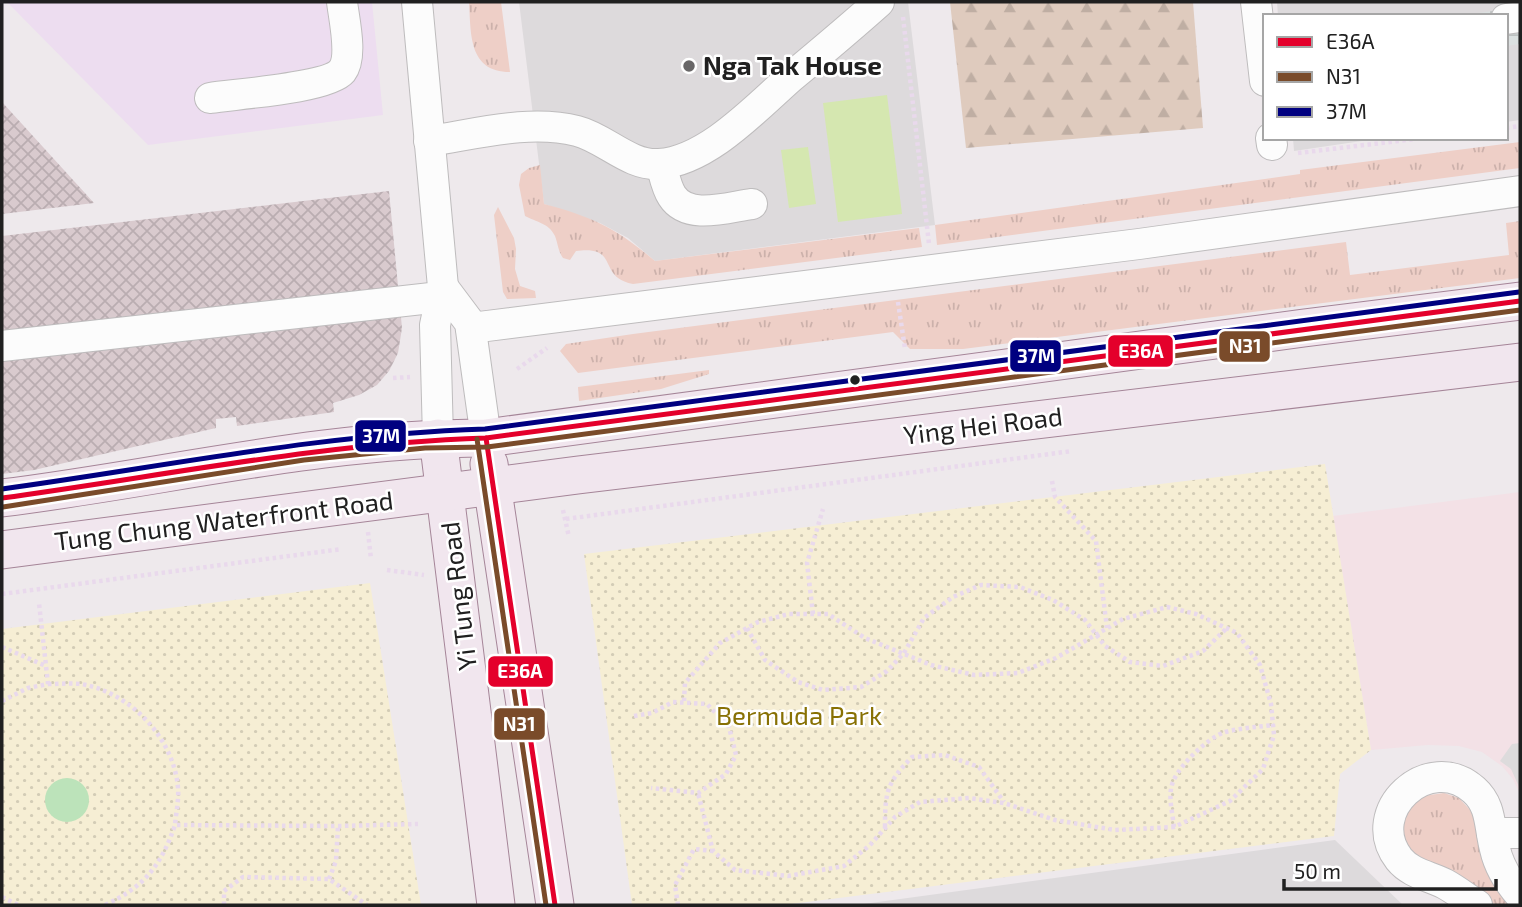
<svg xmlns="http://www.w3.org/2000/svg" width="1522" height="907" viewBox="0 0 1522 907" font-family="'Exo 2',sans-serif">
<defs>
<pattern id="construction-cross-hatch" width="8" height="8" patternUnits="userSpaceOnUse" patternTransform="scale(1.75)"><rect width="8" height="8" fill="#d9cace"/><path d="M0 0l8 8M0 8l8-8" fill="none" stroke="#baadb1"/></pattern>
<pattern id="grass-tufts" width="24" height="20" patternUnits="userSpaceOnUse" patternTransform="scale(1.75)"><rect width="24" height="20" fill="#eecfc7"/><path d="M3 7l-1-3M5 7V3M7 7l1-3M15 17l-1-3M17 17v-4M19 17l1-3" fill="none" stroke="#ccb1ab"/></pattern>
<pattern id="forest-firs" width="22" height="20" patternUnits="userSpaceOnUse" patternTransform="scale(1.75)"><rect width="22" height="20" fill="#dfcbbe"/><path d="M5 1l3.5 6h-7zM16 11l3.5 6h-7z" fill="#bfaea3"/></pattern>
<pattern id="park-dots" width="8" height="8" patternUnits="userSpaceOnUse" patternTransform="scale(1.75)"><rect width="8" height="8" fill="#f6eed4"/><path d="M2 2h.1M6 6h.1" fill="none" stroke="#d3ccb6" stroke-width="1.8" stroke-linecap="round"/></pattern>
<pattern id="plaza-grid" width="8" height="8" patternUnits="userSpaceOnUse" patternTransform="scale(1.75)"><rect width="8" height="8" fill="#dbe0e0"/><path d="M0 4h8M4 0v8" fill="none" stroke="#bcc0c0"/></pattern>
</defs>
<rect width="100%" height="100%" fill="#eee9ec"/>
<g fill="#dddadc">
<path d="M519,2H908L935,225L655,261L628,238L600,223L544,204Z"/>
<path d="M1277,2H1520V120L1506,122V16H1278Z"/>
<path d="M1293,138H1382L1294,151Z"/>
<path d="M1335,840L1403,905H856Z"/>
</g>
<path fill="#edddf0" d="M7,2H372L383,115L148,145Z"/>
<path fill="#f3e1e6" d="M1520,492V794L1513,779L1502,766L1482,752L1459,746L1428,745L1371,750L1333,516Z"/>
<g fill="url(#construction-cross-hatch)">
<path d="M2,102L94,203L2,214Z"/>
<path d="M389,191L402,328L398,353L389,371L377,385L359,395L333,403L334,412L237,426L236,417L216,419V428L34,470L2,474V236Z"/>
</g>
<g fill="url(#grass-tufts)">
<path d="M469,2H501L510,72C468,72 471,33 469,2Z"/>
<path d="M1520,142V168L937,245L935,225L1300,174V170Z"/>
<path d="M540,165L544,204C593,217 616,228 655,261L919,228L922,247L633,284C596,277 621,245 576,251L570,260L563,258C558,251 558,244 555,236C549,223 536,222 525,216L519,185L521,174L529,168Z"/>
<path d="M498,207L514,238L516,249L515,269L520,286L535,291L536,298L507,299L503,292L494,215Z"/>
<path d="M1520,221V278L963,349H910L893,332L578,373L560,351L566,344L633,334L1346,242L1350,275L1509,255L1506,223Z"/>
<path d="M709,370V374L661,389L579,401L578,387Z"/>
<path d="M1444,793L1459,798L1472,812L1517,905H1496L1411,855L1403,840L1402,823L1410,807L1423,796Z"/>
</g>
<path fill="url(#forest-firs)" d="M950,2H1193L1203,128L966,148Z"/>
<g fill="url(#park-dots)">
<path d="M1325,464L1371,750L1340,774L1334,836L783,905H632L584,554Z"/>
<path d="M370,583L421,905H2V629Z"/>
</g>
<g fill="#d5e7b0">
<path d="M887,95L902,214L838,222L823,103Z"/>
<path d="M808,147L816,204L789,208L781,150Z"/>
</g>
<path fill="#dddbdc" d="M1520,743V789L1511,769L1500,761L1512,744Z"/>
<path fill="url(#plaza-grid)" d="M1501,2H1520V44L1506,46V16H1459L1492,11Z"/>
<circle fill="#bce3ba" cx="67" cy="800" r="22"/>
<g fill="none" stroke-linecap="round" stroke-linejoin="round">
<g stroke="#bebcbd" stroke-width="32">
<g id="minor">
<path d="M417,2L443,287L435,325L438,438"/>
<path d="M1256,2L1265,81"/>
<path d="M1506,19L1520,17"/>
<path d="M210,98C235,94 328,88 342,71C353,57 344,19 342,2"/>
<path d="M1271,138L1272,145"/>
<path d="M429,141C476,134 530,119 577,131C605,138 629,166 659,164C707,161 756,108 790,78C820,53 850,28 879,2"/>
<path d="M661,164C664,174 666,187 672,196C688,221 728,207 752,204"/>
<path d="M443,287L470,323L486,438"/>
<path d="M471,328L1139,244L1520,191"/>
<path d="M2,346L440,297"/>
<path d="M1492,833H1520"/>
<path d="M1477,905C1466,898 1456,890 1445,884C1430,876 1411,874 1399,859C1362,811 1429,750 1474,790C1492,806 1489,827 1495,849C1499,867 1508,881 1520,895"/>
</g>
</g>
<g stroke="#a58598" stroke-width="39">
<g id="major">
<path d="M438,438L496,905"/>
<path d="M489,464L555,905"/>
<path d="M2,498C163,478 322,438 486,438L1304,328L1520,301"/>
<path d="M2,550L578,475L1520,362"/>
</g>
</g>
<g stroke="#e9d9ec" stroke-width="4.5" stroke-dasharray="3.5 3.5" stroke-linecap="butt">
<path d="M903,17L929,244"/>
<path d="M1506,128L1520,126"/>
<path d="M1298,153L1423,138"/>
<path d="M898,302L905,349"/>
<path d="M517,369L547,348"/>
<path d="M393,378L410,377"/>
<path d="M1052,481L1055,497L1096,541L1107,628"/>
<path d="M563,510L569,537"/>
<path d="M566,519L1072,451"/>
<path d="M368,532L371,559"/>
<path d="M387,570L424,575"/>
<path d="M2,594L342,549"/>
<path d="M813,614L807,563L823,509"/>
<path d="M747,628L765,660L798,682L823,690L861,687L887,671L904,653L924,618L953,597L981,585L1020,587L1053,600L1085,620L1105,646L1130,662L1163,666L1203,651L1227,628"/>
<path d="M2,647L46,666"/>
<path d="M48,684C59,684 70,683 81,684C130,692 174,738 178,788C179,800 176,813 175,825"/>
<path d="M2,701L28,688L48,684L39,603"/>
<path d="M684,701L685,683L720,643L758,622L789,614H828L865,638L931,665L974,675L1018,673L1056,658L1123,619L1167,607L1196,614L1237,633L1260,665L1271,704L1274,735L1263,769L1230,801L1174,827L1115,830L1055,820L1004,803L969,798L920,802L895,817L870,845L844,866L788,876L735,870L713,851L698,793"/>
<path d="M634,716L652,713L673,702L707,704L729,727L736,755L726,774L698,793L651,788"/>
<path d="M885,827C885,791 887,783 912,757L945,755L979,767L1004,802"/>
<path d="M1174,827C1173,816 1169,801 1171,789C1173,770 1207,738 1225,732C1241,728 1257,727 1274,725"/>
<path d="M329,879L336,861L338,826"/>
<path d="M2,897L18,905"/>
<path d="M105,905C144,887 161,866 175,825L338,826L418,824"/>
<path d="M224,905V891L243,877L329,879L367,905"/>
<path d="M678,905L675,885L694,849L713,851"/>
</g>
<use href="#minor" stroke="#fcfcfc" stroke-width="30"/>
<use href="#major" stroke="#f1e6ee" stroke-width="37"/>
<g stroke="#fff" stroke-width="10">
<g id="bus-1">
<path d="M486,438L555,905"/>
<path d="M2,498C163,476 323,443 486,438L1520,301"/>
</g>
</g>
<g stroke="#fff" stroke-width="10">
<g id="bus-2">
<path d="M477,439L546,905"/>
<path d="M3,507L304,460L425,448L487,447L1520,310"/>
</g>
</g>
<g stroke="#fff" stroke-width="10">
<path id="bus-3" d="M2,489C163,467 322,434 485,429L1519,292"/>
</g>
<use href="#bus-1" stroke="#e4002b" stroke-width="5"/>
<use href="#bus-2" stroke="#7a4b2a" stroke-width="5"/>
<use href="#bus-3" stroke="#000080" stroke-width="5"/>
</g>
<circle fill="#686667" stroke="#fff" stroke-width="2.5" cx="689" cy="66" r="7"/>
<circle fill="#202020" stroke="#fff" stroke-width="2.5" cx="855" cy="380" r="6"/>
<g text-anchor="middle" stroke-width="5" stroke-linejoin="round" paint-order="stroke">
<g font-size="26" font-weight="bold" fill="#202020" stroke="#fff" text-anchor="start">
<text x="703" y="75">Nga Tak House</text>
</g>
<g font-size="26" fill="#202020" stroke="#fff">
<text transform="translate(983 426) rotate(-7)" y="9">Ying Hei Road</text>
<text transform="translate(224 521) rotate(-7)" y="9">Tung Chung Waterfront Road</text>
<text transform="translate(459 596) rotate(-97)" y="9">Yi Tung Road</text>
</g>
<g font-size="26" fill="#887104" stroke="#fff">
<text x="799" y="725">Bermuda Park</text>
</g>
</g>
<g stroke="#fff" stroke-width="2.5">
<rect x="1218" y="330" width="53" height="33" rx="7" fill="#7a4b2a"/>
<rect x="1107" y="334" width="67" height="34" rx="7" fill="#e4002b"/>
<rect x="1009" y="339" width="53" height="34" rx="7" fill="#000080"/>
<rect x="354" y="419" width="53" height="34" rx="7" fill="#000080"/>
<rect x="487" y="655" width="67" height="33" rx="7" fill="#e4002b"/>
<rect x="493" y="707" width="53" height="34" rx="7" fill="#7a4b2a"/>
</g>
<g font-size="19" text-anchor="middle" font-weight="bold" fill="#fff">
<text x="1245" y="353">N31</text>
<text x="1141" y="358">E36A</text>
<text x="1036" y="363">37M</text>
<text x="381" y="443">37M</text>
<text x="520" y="678">E36A</text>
<text x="519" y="731">N31</text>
</g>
<rect width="1522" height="907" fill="none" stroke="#202020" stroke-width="7"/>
<rect x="1263" y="14" width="245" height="126" fill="#ffffff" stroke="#a6a6a6" stroke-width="2"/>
<rect x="1277" y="37" width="35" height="10" fill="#e4002b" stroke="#a6a6a6" stroke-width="2"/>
<text x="1326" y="49" font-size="21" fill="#202020">E36A</text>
<rect x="1277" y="72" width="35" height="10" fill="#7a4b2a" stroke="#a6a6a6" stroke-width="2"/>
<text x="1326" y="84" font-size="21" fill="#202020">N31</text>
<rect x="1277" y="107" width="35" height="10" fill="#000080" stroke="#a6a6a6" stroke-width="2"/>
<text x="1326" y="119" font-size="21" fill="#202020">37M</text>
<path d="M1284 879v10h212v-10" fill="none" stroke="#202020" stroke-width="3.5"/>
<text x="1294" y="879" font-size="21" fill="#202020" stroke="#ffffff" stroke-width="5" paint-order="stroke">50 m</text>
</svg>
